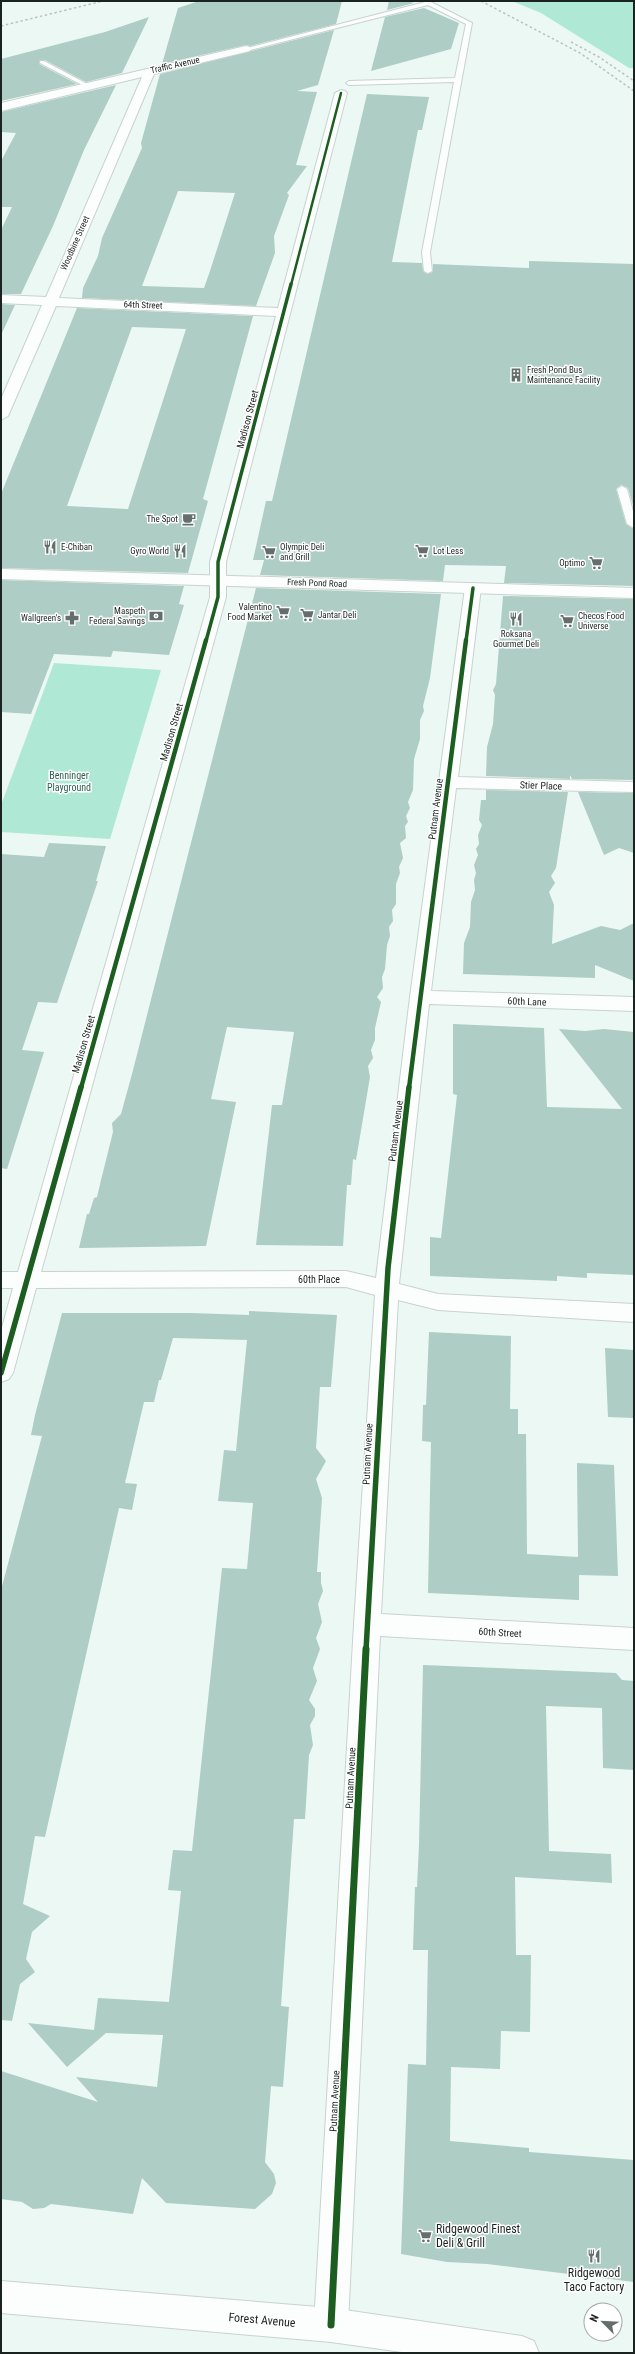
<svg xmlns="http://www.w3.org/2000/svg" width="635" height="2354" viewBox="0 0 635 2354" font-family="'Roboto Condensed',sans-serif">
<rect width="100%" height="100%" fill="#ecf8f4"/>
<g fill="#b0e8d6">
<path d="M512,1H634V68H629L541,13Z"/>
<path d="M54,663L161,670L110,839L1,832V805Z"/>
</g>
<g fill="#aecdc5" fill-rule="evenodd">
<path d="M199,1H342L336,24L250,46L246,45L162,64L178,8Z"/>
<path d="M389,1H408L414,3L387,10Z"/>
<path d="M424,8L459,23L451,49L371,71L385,17Z"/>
<path d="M149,17L122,73L86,82L45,60H40L39,64L77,84L1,101V59L105,32Z"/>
<path d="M334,30L318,85L297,91L317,92L296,165L307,166L287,193L289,195L274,236L275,253L256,306L82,298L83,288L98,256L102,238L142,148L141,143L160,74ZM178,191L235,193L209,274L204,288L142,286Z"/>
<path d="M116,85L84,150L53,226L21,294H1V230L12,207H1V161L16,133L1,132V112Z"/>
<path d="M367,94L429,97L422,130H418L392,262L422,263L423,271L427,274L433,272V264L529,268V261L634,264V509L628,488L621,485L616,489L626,524L634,529V586L504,583L506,566L445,565L443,581L260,575L264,560H253L266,501H272Z"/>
<path d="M1,304L15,305L1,335Z"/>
<path d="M77,308L253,316L203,499L208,501L188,573L1,568V494ZM132,327L186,329L128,509L67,506Z"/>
<path d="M1,580L184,586L179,604L184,605L169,655L113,651L111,657L54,654L31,714L1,712Z"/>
<path d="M256,588L441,594L430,678L423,706L424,711L420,720V739L414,759L413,790L408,802L410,808L406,816L408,822L405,826L406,838L400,843L403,858L399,867L400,873L396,884V904L392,910L393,921L389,927L390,936L387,945L385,969L382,977L383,988L377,997L381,1002L375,1028V1040L371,1050L373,1058L368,1066L370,1077L356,1160L353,1159L351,1185H347L343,1246L256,1245L272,1105H282L294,1032L227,1027L211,1099L236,1102L206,1246L79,1248L87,1214H89L94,1198L97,1197L101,1180L113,1132L112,1123L121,1114L132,1074Z"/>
<path d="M503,596L634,599V780L572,779L570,775V779L486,776L487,747L493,724L495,695L493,690L496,684Z"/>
<path d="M486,790L568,792L556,868L551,876L555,883L549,892L554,905L552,944L601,926L620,930L634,923V981L595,965V978L463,974L464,943L470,927L471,902L475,890L474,880L476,873L474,865L478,855L476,849L479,844L478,835L482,825L479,820L481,800H486Z"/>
<path d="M578,792L634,793V853L619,848L604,855Z"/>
<path d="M49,843L106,846L96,881H98L57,1003L38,1002L22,1050L44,1052L7,1169L1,1168V854L44,857Z"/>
<path d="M453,1024L544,1028L547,1107L622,1109L559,1029L585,1031L604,1029L634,1032V1275L587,1273V1278L557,1276V1281L430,1276V1237L441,1238L457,1095L453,1094Z"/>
<path d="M249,1311L337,1315L331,1387H320L316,1448L326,1461L316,1479L322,1498L317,1572H321V1583L323,1591L318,1604L322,1622L316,1638L320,1649L313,1668L317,1681L309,1700L315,1709V1716L310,1725L313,1745L309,1755L305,1819H294L281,2006L289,2007L283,2087L271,2086L265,2162L274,2174L276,2183L272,2194L255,2209L166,2203L142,2178L133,2214L51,2204L44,2208L33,2209L22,2202L1,2199V2071L98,2102L76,2077L157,2087L163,2035L106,2033L67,2067L28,2023L94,2030L98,1998L169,2002L181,1891L168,1890L173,1850L192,1851L222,1568L247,1569L253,1503L218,1501L224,1450L236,1451L247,1340L173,1338L161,1380H159L154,1402H144L125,1483L137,1484L132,1510L119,1508L45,1837L35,1836L23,1904L50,1916L32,1932L26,1959L35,1972L20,1984L12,2021L1,2020V1590L42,1436L31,1435L35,1415L62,1313H191L249,1315Z"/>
<path d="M429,1332L511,1336L510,1409H518V1434H526L527,1554L578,1557L577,1463L614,1465L618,1576L579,1575V1600L428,1593L431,1442L422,1441L423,1405H426Z"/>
<path d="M605,1348L634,1350V1418L608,1417Z"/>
<path d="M423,1665L616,1673L622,1680L634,1681V1770L603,1768L602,1708L546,1706L549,1851L611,1854L612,1883L515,1877L516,1955H531L530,2032L501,2031L500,2069L451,2067L450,2141L529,2148V2152L634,2160V2282L487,2264L447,2262L401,2254L408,2064L426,2065L428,1950H413L415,1887H417L419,1844Z"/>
</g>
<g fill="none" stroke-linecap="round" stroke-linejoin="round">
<g stroke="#c8d2ce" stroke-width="2">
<g id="service">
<path d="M429,1L472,23L430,252L432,271L428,273L424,271L422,252L454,82L349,85L346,83L349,81L455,78L466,24L428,5L246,51L243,49Z"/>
<path d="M40,61H44L91,86L86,87L40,63Z"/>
<path d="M622,486L627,489L634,515V528L627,524L617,489Z"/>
</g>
</g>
<g stroke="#c8d2ce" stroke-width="2">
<path id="minor" d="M246,46L250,47V51L154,74L59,298L278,308L335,93L341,90L345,91L347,93L226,562V597L41,1272L346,1271L376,1278L410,997L465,588L467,585H479L481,588L458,777L634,782V792L456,788L431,991L634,997V1011L429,1004L399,1284L438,1294L634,1304V1322L438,1310L398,1300L381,1614L634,1628V1650L380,1636L348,2325L343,2337L331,2342L319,2337L314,2325L354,1624L375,1295L346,1287L36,1288L13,1373L9,1379L1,1382V1331L13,1288H1V1272H18L210,597V562L276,316L56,306L8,416L1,420V399L42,305L1,303V295L46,297L142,77L1,111V103Z"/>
</g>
<g stroke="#c8d2ce" stroke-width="2">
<path id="tertiary" d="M1,2281L331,2308L522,2336L534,2341L539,2353H409L331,2342L1,2313Z"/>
</g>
<g stroke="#c8d2ce" stroke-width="2">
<path id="secondary" d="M1,569L634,588V598L1,579Z"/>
</g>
<use href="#service" fill="#fcfefd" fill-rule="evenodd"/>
<use href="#minor" fill="#fcfefd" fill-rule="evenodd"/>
<use href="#tertiary" fill="#fcfefd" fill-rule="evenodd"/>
<use href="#secondary" fill="#fcfefd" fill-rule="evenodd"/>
<g stroke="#bec1c0" stroke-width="1.5" stroke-dasharray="2.5 2.5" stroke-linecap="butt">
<path d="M481,1L580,53L634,91"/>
<path d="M1,26L103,1"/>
<path d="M571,42L599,57L634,81"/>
</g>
<g stroke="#fff" stroke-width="4">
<path id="cycleway-far4" d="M291,285L341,93"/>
</g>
<g stroke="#fff" stroke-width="5">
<g id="cycleway-far3">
<path d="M206,641L218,597V562L291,284"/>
<path d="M466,641L473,588"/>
</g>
</g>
<g stroke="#fff" stroke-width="6">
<g id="cycleway-far2">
<path d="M81,1088L206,640"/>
<path d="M409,1088L466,640"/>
</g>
</g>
<g stroke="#fff" stroke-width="8">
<g id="cycleway-far1">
<path d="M1,1373L81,1087"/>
<path d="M366,1650L388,1268L409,1087"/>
</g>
</g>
<g stroke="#fff" stroke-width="10">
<path id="cycleway" d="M331,2325L366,1649"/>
</g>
<use href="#cycleway-far4" stroke="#1b5e20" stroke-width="2.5"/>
<use href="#cycleway-far3" stroke="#1b5e20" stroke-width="3.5"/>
<use href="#cycleway-far2" stroke="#1b5e20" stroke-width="4.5"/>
<use href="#cycleway-far1" stroke="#1b5e20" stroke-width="5.5"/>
<use href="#cycleway" stroke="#1b5e20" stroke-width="7"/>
</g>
<defs>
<g id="building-bare" transform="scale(1.08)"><path d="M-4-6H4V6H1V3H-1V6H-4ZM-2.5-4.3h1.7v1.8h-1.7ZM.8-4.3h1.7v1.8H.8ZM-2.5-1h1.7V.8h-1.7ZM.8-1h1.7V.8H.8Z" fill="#646e6a" stroke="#fff" stroke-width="2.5" paint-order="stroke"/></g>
<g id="cafe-bare" transform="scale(1.08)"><path d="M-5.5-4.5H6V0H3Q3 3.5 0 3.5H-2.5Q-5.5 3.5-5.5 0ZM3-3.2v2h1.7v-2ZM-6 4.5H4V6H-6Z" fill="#646e6a" stroke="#fff" stroke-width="2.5" paint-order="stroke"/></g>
<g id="restaurant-bare" transform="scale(1.08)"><path d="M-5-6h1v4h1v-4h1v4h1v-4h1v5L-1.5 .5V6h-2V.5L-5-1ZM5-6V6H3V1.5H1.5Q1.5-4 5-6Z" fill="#646e6a" stroke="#fff" stroke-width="2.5" paint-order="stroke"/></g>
<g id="supermarket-bare" transform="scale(1.08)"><path d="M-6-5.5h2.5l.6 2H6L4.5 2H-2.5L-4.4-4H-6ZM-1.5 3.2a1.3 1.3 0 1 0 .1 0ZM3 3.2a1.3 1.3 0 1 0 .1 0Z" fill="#646e6a" stroke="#fff" stroke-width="2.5" paint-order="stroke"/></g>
<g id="bank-bare" transform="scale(1.08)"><path d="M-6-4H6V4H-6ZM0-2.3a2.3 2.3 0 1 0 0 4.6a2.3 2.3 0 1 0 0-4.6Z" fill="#646e6a" stroke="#fff" stroke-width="2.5" paint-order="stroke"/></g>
<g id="pharmacy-bare" transform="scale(1.08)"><path d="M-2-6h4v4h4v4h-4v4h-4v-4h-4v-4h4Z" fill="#646e6a" stroke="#fff" stroke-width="2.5" paint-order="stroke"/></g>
</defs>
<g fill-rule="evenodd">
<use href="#building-bare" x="516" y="375"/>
<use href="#cafe-bare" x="189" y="519"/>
<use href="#restaurant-bare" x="50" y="547"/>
<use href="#restaurant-bare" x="180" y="551"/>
<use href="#supermarket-bare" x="422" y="551"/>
<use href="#supermarket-bare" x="269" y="552"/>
<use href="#supermarket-bare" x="596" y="563"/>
<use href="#supermarket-bare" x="283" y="612"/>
<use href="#supermarket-bare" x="307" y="615"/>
<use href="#bank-bare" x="156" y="616"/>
<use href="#pharmacy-bare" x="72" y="618"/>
<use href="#restaurant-bare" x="516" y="619"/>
<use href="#supermarket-bare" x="567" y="621"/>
<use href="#supermarket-bare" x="425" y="2236"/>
<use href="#restaurant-bare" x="594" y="2256"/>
</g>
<g text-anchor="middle" stroke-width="3" stroke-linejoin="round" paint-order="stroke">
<g font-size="9" fill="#1a2320" stroke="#fff">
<text transform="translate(175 65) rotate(-13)" y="3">Traffic Avenue</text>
<text transform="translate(75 243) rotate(-66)" y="3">Woodbine Street</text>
<text transform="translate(143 305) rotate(2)" y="3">64th Street</text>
<text transform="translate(317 583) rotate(2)" y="3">Fresh Pond Road</text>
</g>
<g font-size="9" fill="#1a2320" stroke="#fff" text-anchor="start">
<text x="527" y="373">Fresh Pond Bus<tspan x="527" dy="10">Maintenance Facility</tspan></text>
<text x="178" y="522" text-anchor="end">The Spot</text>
<text x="61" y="550">E-Chiban</text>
<text x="280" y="550">Olympic Deli<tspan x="280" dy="10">and Grill</tspan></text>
<text x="169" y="554" text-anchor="end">Gyro World</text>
<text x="433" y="554">Lot Less</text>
<text x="585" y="566" text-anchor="end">Optimo</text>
<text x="272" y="610" text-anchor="end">Valentino<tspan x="272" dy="10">Food Market</tspan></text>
<text x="145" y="614" text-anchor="end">Maspeth<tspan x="145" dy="10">Federal Savings</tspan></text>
<text x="318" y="618">Jantar Deli</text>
<text x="578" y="619">Checos Food<tspan x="578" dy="10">Universe</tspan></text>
<text x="61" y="621" text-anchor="end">Wallgreen's</text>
<text x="516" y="637" text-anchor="middle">Roksana<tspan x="516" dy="10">Gourmet Deli</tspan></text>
</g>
<g font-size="10" fill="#1a2320" stroke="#fff">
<text transform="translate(247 419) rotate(-75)" y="4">Madison Street</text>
<text transform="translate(171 732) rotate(-74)" y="4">Madison Street</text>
<text transform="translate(541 785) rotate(2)" y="4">Stier Place</text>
<text transform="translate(435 809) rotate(-83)" y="4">Putnam Avenue</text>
<text transform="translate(527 1001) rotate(2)" y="4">60th Lane</text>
<text transform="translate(83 1044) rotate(-74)" y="4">Madison Street</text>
<text transform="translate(395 1131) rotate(-83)" y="4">Putnam Avenue</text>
<text x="319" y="1283">60th Place</text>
<text transform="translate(367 1454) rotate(-87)" y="4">Putnam Avenue</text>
<text transform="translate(500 1632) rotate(3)" y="4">60th Street</text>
<text transform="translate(350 1778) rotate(-87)" y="4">Putnam Avenue</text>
<text transform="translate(334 2101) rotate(-87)" y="4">Putnam Avenue</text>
</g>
<g font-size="10" fill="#2b6051" stroke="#fff">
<text x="69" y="779">Benninger<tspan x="69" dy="12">Playground</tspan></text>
</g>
<g font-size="12" fill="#1a2320" stroke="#fff" text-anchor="start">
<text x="436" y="2233">Ridgewood Finest<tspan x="436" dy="14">Deli &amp; Grill</tspan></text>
<text x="594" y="2277" text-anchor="middle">Ridgewood<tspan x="594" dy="14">Taco Factory</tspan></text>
</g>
<g font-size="12" fill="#1a2320" stroke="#fff">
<text transform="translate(262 2320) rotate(5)" y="4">Forest Avenue</text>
</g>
</g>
<rect width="635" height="2354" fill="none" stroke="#1a2320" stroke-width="4"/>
<g transform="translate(603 2322) rotate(294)"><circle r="19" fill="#ffffff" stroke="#a3a7a6"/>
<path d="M0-3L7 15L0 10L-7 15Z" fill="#646e6a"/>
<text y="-6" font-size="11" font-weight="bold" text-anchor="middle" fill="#1a2320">N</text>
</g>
</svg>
